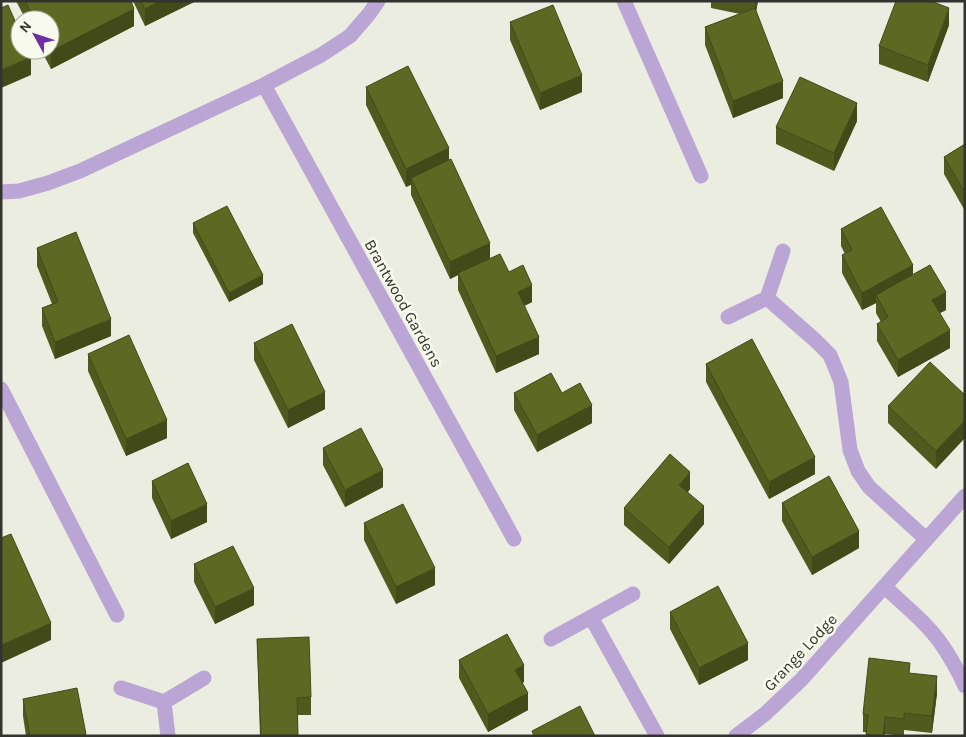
<svg xmlns="http://www.w3.org/2000/svg" width="966" height="737" viewBox="0 0 966 737" font-family="Karla,sans-serif">
<rect width="100%" height="100%" fill="#eaede0"/>
<g fill="none" stroke-linecap="round" stroke-linejoin="round">
<g stroke="#baa5d4" stroke-width="15">
<path d="M624,1L701,176"/>
<path d="M264,85L514,539"/>
<path d="M1,192L19,191L48,183L80,171L264,85L321,55L350,36L369,14L378,1"/>
<path d="M767,298L815,340L830,355L841,382L850,450L858,471L869,487L926,539"/>
<path d="M728,317L767,298L783,251"/>
<path d="M1,389L117,615"/>
<path d="M885,587C904,605 927,623 942,645C951,658 958,671 965,686"/>
<path d="M591,617L657,736"/>
<path d="M551,639L633,594"/>
<path d="M121,688L164,702L204,678"/>
<path d="M164,702L168,736"/>
<path d="M736,736L765,714L801,680L965,496"/>
</g>
</g>
<g fill="#505a1e">
<path d="M16,1H131L134,26L51,69L41,50H50V20H26Z"/>
<path d="M133,1H196L145,26Z"/>
<path d="M711,1H758L756,11L783,98L733,118L705,45V27L740,14L711,8Z"/>
<path d="M510,22L582,92L540,110L510,40Z"/>
<path d="M949,25L928,82L879,64V46Z"/>
<path d="M366,87L449,160L490,258L509,272L532,302L524,306L539,354L496,373L458,290V275L450,279L411,195V185L406,187L366,105Z"/>
<path d="M857,121L834,171L776,144V127Z"/>
<path d="M965,144V211L944,174V157Z"/>
<path d="M193,223L263,284L229,302L193,233Z"/>
<path d="M841,229L913,274L946,310L940,313L950,348L898,377L877,341V324L881,322L876,313V303L862,310L842,273V255L845,254L841,246Z"/>
<path d="M37,248L111,336L55,359L42,326V308L52,304L37,266Z"/>
<path d="M254,343L325,409L288,428L254,360Z"/>
<path d="M88,354L167,438L126,456L88,371Z"/>
<path d="M706,364L815,474L769,499L706,382Z"/>
<path d="M514,393H562L592,423L537,452L514,410Z"/>
<path d="M965,395L936,469L888,423V406Z"/>
<path d="M323,448L383,487L345,507L323,465Z"/>
<path d="M152,481L207,522L171,539L152,498Z"/>
<path d="M690,489L688,492L704,524L669,564L624,525V508Z"/>
<path d="M782,503L859,548L812,575L782,521Z"/>
<path d="M364,523L435,585L396,604L364,540Z"/>
<path d="M194,564L254,605L215,624L194,582Z"/>
<path d="M670,612L748,660L699,685L670,629Z"/>
<path d="M257,639L311,697V715H298V736H260Z"/>
<path d="M459,660L524,682L522,683L528,710L488,732L459,678Z"/>
<path d="M910,673L937,693L932,733L904,730V736L885,734V736H866V732H863V714Z"/>
<path d="M23,699L86,734V736H26L23,716Z"/>
</g>
<g fill="#414a18">
<path d="M160,1H196L145,26V9Z"/>
<path d="M755,1H758L755,17Z"/>
<path d="M949,8V25L928,82V65Z"/>
<path d="M134,9V26L51,69V51Z"/>
<path d="M31,57V75L1,88V70Z"/>
<path d="M582,75V92L540,110V93Z"/>
<path d="M783,81V98L733,118V101Z"/>
<path d="M857,103V121L834,171V153Z"/>
<path d="M449,148V165L411,178V184L406,187V169Z"/>
<path d="M490,243V261L458,273V275L450,279V262Z"/>
<path d="M913,265V282L876,295V303L862,310V293Z"/>
<path d="M263,275V284L229,302V293Z"/>
<path d="M532,285V302L518,309V292Z"/>
<path d="M946,292V310L932,317V300Z"/>
<path d="M111,319V336L55,359V342Z"/>
<path d="M950,330V348L898,377V360Z"/>
<path d="M539,337V354L496,373V356Z"/>
<path d="M325,392V409L288,428V410Z"/>
<path d="M592,405V423L537,452V435Z"/>
<path d="M167,420V438L126,456V439Z"/>
<path d="M965,420V438L936,469V451Z"/>
<path d="M815,457V474L769,499V482Z"/>
<path d="M383,470V487L345,507V490Z"/>
<path d="M690,472V489L679,502V485Z"/>
<path d="M207,504V522L171,539V521Z"/>
<path d="M704,506V524L669,564V547Z"/>
<path d="M859,531V548L812,575V557Z"/>
<path d="M435,568V585L396,604V587Z"/>
<path d="M254,588V605L215,624V607Z"/>
<path d="M51,623V640L1,663V645Z"/>
<path d="M748,643V660L699,685V668Z"/>
<path d="M524,665V682L515,687V670Z"/>
<path d="M937,676V693L932,733V716Z"/>
<path d="M528,693V710L488,732V714Z"/>
<path d="M885,717V736H883Z"/>
</g>
<g fill="#5d6923" stroke="#414a18">
<path d="M25,1H131L134,9L51,51L50,50V20H35Z"/>
<path d="M141,1H160L145,9Z"/>
<path d="M896,1H931L949,8L928,65L879,46Z"/>
<path d="M8,5L20,32V50H28L31,57L1,70V8Z"/>
<path d="M553,5L582,75L540,93L510,22Z"/>
<path d="M755,8L783,81L733,101L705,27Z"/>
<path d="M408,66L449,148L406,169L366,87Z"/>
<path d="M800,77L857,103L834,153L776,127Z"/>
<path d="M965,144V193L944,157Z"/>
<path d="M451,159L490,243L450,262L411,178Z"/>
<path d="M227,206L263,275L229,293L193,223Z"/>
<path d="M881,207L913,265L862,293L842,255L852,250L841,229Z"/>
<path d="M76,232L111,319L55,342L42,308L58,302L37,248Z"/>
<path d="M500,254L509,272L523,265L532,285L518,292L539,337L496,356L458,273Z"/>
<path d="M930,265L946,292L932,300L950,330L898,360L877,324L888,317L876,295Z"/>
<path d="M292,324L325,392L288,410L254,343Z"/>
<path d="M129,335L167,420L126,439L88,354Z"/>
<path d="M752,339L815,457L769,482L706,364Z"/>
<path d="M930,362L965,395V420L936,451L888,406Z"/>
<path d="M551,373L562,393L580,383L592,405L537,435L514,393Z"/>
<path d="M361,428L383,470L345,490L323,448Z"/>
<path d="M670,454L690,472L679,485L704,506L669,547L624,508Z"/>
<path d="M188,463L207,504L171,521L152,481Z"/>
<path d="M829,476L859,531L812,557L782,503Z"/>
<path d="M403,504L435,568L396,587L364,523Z"/>
<path d="M11,534L51,623L1,645V538Z"/>
<path d="M233,546L254,588L215,607L194,564Z"/>
<path d="M718,586L748,643L699,668L670,612Z"/>
<path d="M507,634L524,665L515,670L528,693L488,714L459,660Z"/>
<path d="M309,637L311,697L297,698L298,736H261L257,639Z"/>
<path d="M869,658L910,663L909,673L937,676L932,716L904,713V719L885,717L883,736L866,734L868,715L863,714Z"/>
<path d="M77,688L86,734L78,736H30L23,699Z"/>
<path d="M580,706L595,736H534L532,731Z"/>
</g>
<g text-anchor="middle" stroke-width="5" stroke-linejoin="round" paint-order="stroke">
<g font-size="16" fill="#32332e" stroke="#f7faed">
<text transform="translate(404 303) rotate(61)" y="6">Brantwood Gardens</text>
<text transform="translate(800 652) rotate(-47)" y="6">Grange Lodge</text>
</g>
</g>
<rect width="966" height="737" fill="none" stroke="#32332e" stroke-width="5"/>
<g transform="translate(35 35) rotate(310)"><circle r="24" fill="#f7faed" stroke="#a8aaa1"/>
<path d="M0-4L9 19L0 12L-9 19Z" fill="#6e2fa4"/>
<text y="-8" font-size="14" font-weight="bold" text-anchor="middle" fill="#32332e">N</text>
</g>
</svg>
